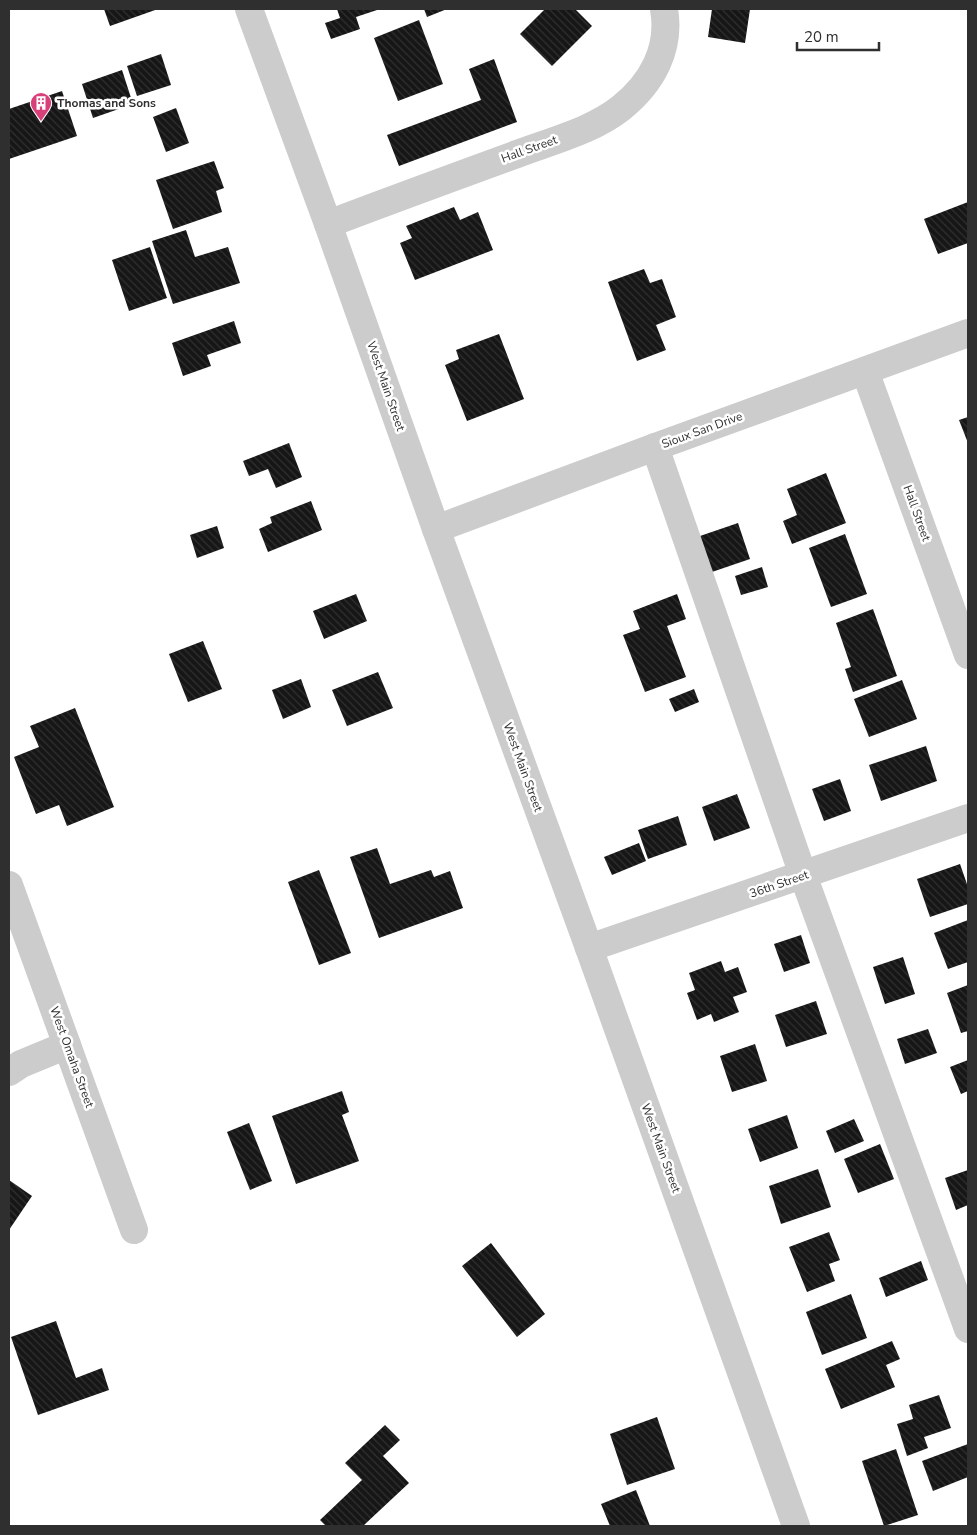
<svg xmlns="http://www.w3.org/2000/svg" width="977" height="1535" viewBox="0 0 977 1535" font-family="'Nunito Sans',sans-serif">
<defs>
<pattern id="building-back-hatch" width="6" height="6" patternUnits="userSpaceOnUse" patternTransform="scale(1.25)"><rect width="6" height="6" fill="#161616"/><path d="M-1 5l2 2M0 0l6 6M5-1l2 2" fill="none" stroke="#303030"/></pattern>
</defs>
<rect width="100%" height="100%" fill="#fff"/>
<g fill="url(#building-back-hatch)">
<path d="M104,9H158L110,26Z"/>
<path d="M337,9H380L356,17L360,29L331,39L325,23L340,18Z"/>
<path d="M424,9H447L427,17Z"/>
<path d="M545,9H575L592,26L552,66L520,34Z"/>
<path d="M712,9H750L745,43L708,37Z"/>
<path d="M419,20L443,84L398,101L374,38Z"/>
<path d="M161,54L171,85L137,96L127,66Z"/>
<path d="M494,59L517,122L399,166L387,135L481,100L469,69Z"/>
<path d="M122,70L133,104L93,118L82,84Z"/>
<path d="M62,91L77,136L9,159V109Z"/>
<path d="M176,108L189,143L166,152L153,117Z"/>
<path d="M214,161L224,188L216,191L222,212L173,229L156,180Z"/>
<path d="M968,202V243L938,254L924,219Z"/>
<path d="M454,207L460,220L478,212L493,250L415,280L400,243L412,238L406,226Z"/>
<path d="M186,230L195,257L228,247L240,283L173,304L152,241Z"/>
<path d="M150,247L167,298L129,311L112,260Z"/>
<path d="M644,269L650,283L662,279L676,317L656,325L666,350L637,361L608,282Z"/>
<path d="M234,321L241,343L207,355L211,366L183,376L172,343Z"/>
<path d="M499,334L524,399L467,421L445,365L459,359L456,350Z"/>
<path d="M968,417V443L959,420Z"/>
<path d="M289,443L302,477L276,488L268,469L249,476L243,461Z"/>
<path d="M826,473L846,523L792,544L783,521L797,515L787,489Z"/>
<path d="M311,501L322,530L268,552L259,529L272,523L270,517Z"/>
<path d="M738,523L750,559L712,572L700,536Z"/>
<path d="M217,526L224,548L197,558L190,535Z"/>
<path d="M845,534L867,594L831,607L809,548Z"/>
<path d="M762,567L768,587L741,595L735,576Z"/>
<path d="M356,594L367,621L324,639L313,611Z"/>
<path d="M677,594L686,619L667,626L686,677L645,692L623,635L640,629L633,611Z"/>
<path d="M873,609L897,676L853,692L845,669L851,667L836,623Z"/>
<path d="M203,641L222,689L188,702L169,654Z"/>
<path d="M378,672L393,708L347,726L332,690Z"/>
<path d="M301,679L311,707L283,719L272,690Z"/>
<path d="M902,680L917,719L869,737L854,699Z"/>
<path d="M694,689L699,702L675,712L669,699Z"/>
<path d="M75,708L114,807L67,826L59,805L36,814L14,757L39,747L30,726Z"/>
<path d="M926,746L937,781L881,801L869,765Z"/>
<path d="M840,779L851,811L824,821L812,789Z"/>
<path d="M737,794L750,828L714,841L702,807Z"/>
<path d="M678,816L687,845L648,859L638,830Z"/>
<path d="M639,843L646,861L612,875L604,857Z"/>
<path d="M377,848L390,884L431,870L434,877L450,871L463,908L379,938L350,857Z"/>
<path d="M960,864L968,887V904L930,917L917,879Z"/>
<path d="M319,870L351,953L319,965L288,882Z"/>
<path d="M968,920V962L948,969L934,933Z"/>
<path d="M801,935L810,963L784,972L774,944Z"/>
<path d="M903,957L915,994L885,1004L873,967Z"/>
<path d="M721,961L725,972L738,967L747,992L733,997L739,1012L714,1022L711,1014L697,1020L687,993L695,990L689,973Z"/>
<path d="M968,985V1031L961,1033L947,993Z"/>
<path d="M816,1001L827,1034L786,1047L775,1015Z"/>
<path d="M928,1029L937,1053L905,1064L897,1039Z"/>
<path d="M755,1044L767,1081L732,1092L720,1056Z"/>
<path d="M968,1060V1091L961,1094L950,1067Z"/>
<path d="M342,1091L349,1112L342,1115L359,1161L296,1184L272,1116Z"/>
<path d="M787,1115L798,1148L760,1162L748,1129Z"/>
<path d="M854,1119L864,1141L835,1153L826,1131Z"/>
<path d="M249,1123L272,1181L250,1190L227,1132Z"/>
<path d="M880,1144L894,1179L858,1193L844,1159Z"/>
<path d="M818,1169L831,1207L781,1224L769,1186Z"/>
<path d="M968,1170V1205L956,1210L945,1178Z"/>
<path d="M9,1180L32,1196L9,1230Z"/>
<path d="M829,1232L840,1260L829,1264L835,1281L807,1292L789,1247Z"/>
<path d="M491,1243L545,1314L517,1337L462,1266Z"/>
<path d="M921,1261L928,1280L886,1297L879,1278Z"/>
<path d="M851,1294L867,1338L822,1355L806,1312Z"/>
<path d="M56,1321L76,1378L102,1368L109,1390L38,1415L11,1337Z"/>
<path d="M892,1341L900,1359L886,1365L895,1387L841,1409L825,1369Z"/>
<path d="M939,1395L951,1428L924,1437L928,1448L907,1456L897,1424L913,1419L909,1405Z"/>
<path d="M657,1417L675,1469L627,1485L610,1434Z"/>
<path d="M385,1425L400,1440L383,1456L409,1483L363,1526H326L320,1520L362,1480L345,1463Z"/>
<path d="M968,1444V1477L933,1491L922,1461Z"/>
<path d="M896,1449L918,1515L884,1526L862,1461Z"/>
<path d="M636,1490L650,1526H610L601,1504Z"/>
</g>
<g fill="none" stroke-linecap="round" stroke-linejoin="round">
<g stroke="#ccc" stroke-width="28">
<path d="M249,9L328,224L436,529L589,948L796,1526"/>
<path d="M328,224C391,200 454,177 517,154C551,141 592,131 621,108C652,83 671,49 664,9"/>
<path d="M865,371L968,655"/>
<path d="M655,447L803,875L968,1329"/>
<path d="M436,529L655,447L968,333"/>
<path d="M9,885L134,1230"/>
<path d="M589,948L968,818"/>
<path d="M9,1072L21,1064L67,1045"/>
</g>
</g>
<defs>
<g id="building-pin" transform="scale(1.125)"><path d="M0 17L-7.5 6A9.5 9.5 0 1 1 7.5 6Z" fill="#d8407a" stroke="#fff"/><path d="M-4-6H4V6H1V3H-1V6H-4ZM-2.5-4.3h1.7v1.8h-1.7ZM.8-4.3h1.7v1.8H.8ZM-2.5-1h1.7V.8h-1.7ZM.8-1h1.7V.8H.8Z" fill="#fff"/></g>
</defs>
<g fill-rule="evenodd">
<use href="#building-pin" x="41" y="103"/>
</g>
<g text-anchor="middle" stroke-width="5" stroke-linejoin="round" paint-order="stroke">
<g font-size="12" font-weight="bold" fill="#2f2f2f" stroke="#fff" text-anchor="start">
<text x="57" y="107">Thomas and Sons</text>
</g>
<g font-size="12" fill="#2f2f2f" stroke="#fff">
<text transform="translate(529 149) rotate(-20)" y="4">Hall Street</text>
<text transform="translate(386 386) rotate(71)" y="4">West Main Street</text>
<text transform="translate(702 430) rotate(-20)" y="4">Sioux San Drive</text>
<text transform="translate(917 513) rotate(70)" y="4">Hall Street</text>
<text transform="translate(523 767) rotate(70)" y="4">West Main Street</text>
<text transform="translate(779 884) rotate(-19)" y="4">36th Street</text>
<text transform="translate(72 1057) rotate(70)" y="4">West Omaha Street</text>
<text transform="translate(661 1148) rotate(70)" y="4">West Main Street</text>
</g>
</g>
<rect width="977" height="1535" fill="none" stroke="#2f2f2f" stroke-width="20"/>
<path d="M797 42v8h82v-8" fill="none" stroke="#2f2f2f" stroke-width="2.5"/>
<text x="804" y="42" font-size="15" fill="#2f2f2f" stroke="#ffffff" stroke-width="4" paint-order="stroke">20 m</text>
</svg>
